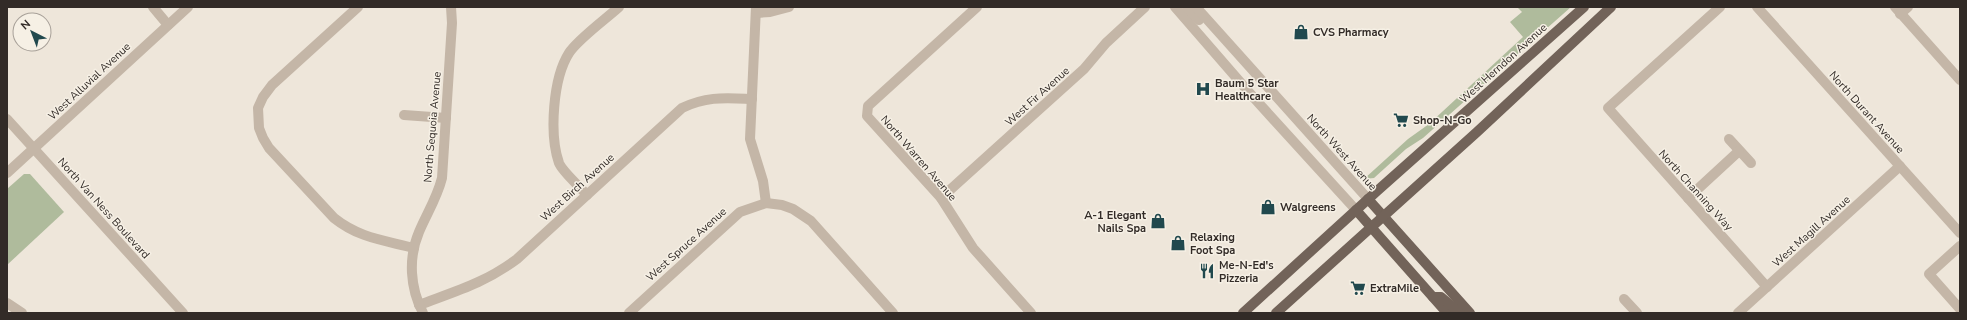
<svg xmlns="http://www.w3.org/2000/svg" width="1967" height="320" viewBox="0 0 1967 320" font-family="'Nunito Sans',sans-serif">
<rect width="100%" height="100%" fill="#eee6da"/>
<g fill="#afbb9c">
<path d="M1571,7L1423,138L1406,149L1374,178L1364,179L1408,139L1429,124L1523,37L1510,22L1522,12L1518,8Z"/>
<path d="M24,174H30L64,212L7,265V189Z"/>
</g>
<g fill="none" stroke-linecap="round" stroke-linejoin="round">
<g stroke="#c4b6a7" stroke-width="10">
<path d="M153,7L168,25"/>
<path d="M358,7L272,85L263,97L258,108L259,128L263,138L269,148L334,218C359,238 383,240 414,248"/>
<path d="M756,7L750,139L763,181L766,203"/>
<path d="M977,7L868,106L867,116L941,198L973,248L1031,313"/>
<path d="M1175,7L1254,98L1356,210"/>
<path d="M1187,7L1199,20"/>
<path d="M1196,7L1368,199"/>
<path d="M1720,7L1608,108L1767,287"/>
<path d="M1757,7L1960,233"/>
<path d="M1895,7L1960,80"/>
<path d="M756,13L770,12L789,7"/>
<path d="M1900,14L1908,7"/>
<path d="M404,115L446,118"/>
<path d="M7,119L183,313"/>
<path d="M1729,139L1751,163"/>
<path d="M7,173L188,7"/>
<path d="M587,195C580,187 562,171 559,163C549,134 553,78 569,53C577,40 607,18 619,7"/>
<path d="M941,198L1084,69L1106,43L1145,7"/>
<path d="M1688,198L1739,151"/>
<path d="M1960,246L1929,274L1960,309"/>
<path d="M1624,299L1637,313"/>
<path d="M7,303L22,313"/>
<path d="M419,305C456,291 485,283 517,259L682,108C707,96 725,98 752,99"/>
<path d="M423,313C410,288 408,258 419,232C427,213 437,198 442,178L452,23L451,7"/>
<path d="M629,313L740,212L766,203L782,205L793,209L811,221L893,313"/>
<path d="M1738,313L1900,166"/>
</g>
<g stroke="#726359" stroke-width="10">
<path d="M1368,199L1470,313"/>
<path d="M1356,210L1447,313"/>
<path d="M1433,297H1441L1460,313"/>
<path d="M1243,313L1377,191L1584,7"/>
<path d="M1276,313L1477,132L1611,7"/>
</g>
</g>
<defs>
<g id="shop-bare" transform="scale(1.2)"><path d="M-5-2.5h2.3a2.7 3.5 0 0 1 5.4 0H5L5.5 6h-11ZM-1.5-2.5h3a1.5 2.3 0 0 0-3 0Z" fill="#21494e" stroke="#f6f0e5" stroke-width="2.5" paint-order="stroke"/></g>
<g id="hospital-bare" transform="scale(1.2)"><path d="M-5-5h3v3.5h4V-5h3V5h-3V1.5h-4V5h-3Z" fill="#21494e" stroke="#f6f0e5" stroke-width="2.5" paint-order="stroke"/></g>
<g id="supermarket-bare" transform="scale(1.2)"><path d="M-6-5.5h2.5l.6 2H6L4.5 2H-2.5L-4.4-4H-6ZM-1.5 3.2a1.3 1.3 0 1 0 .1 0ZM3 3.2a1.3 1.3 0 1 0 .1 0Z" fill="#21494e" stroke="#f6f0e5" stroke-width="2.5" paint-order="stroke"/></g>
<g id="restaurant-bare" transform="scale(1.2)"><path d="M-5-6h1v4h1v-4h1v4h1v-4h1v5L-1.5 .5V6h-2V.5L-5-1ZM5-6V6H3V1.5H1.5Q1.5-4 5-6Z" fill="#21494e" stroke="#f6f0e5" stroke-width="2.5" paint-order="stroke"/></g>
</defs>
<g fill-rule="evenodd">
<use href="#shop-bare" x="1301" y="32"/>
<use href="#hospital-bare" x="1203" y="89"/>
<use href="#supermarket-bare" x="1401" y="120"/>
<use href="#shop-bare" x="1268" y="207"/>
<use href="#shop-bare" x="1158" y="221"/>
<use href="#shop-bare" x="1178" y="243"/>
<use href="#restaurant-bare" x="1207" y="271"/>
<use href="#supermarket-bare" x="1358" y="288"/>
</g>
<g text-anchor="middle" stroke-width="3" stroke-linejoin="round" paint-order="stroke">
<g font-size="11" font-weight="bold" fill="#322b27" stroke="#f6f0e5" text-anchor="start">
<text x="1313" y="36">CVS Pharmacy</text>
<text x="1215" y="87">Baum 5 Star<tspan x="1215" dy="13">Healthcare</tspan></text>
<text x="1413" y="124">Shop-N-Go</text>
<text x="1280" y="211">Walgreens</text>
<text x="1146" y="219" text-anchor="end">A-1 Elegant<tspan x="1146" dy="13">Nails Spa</tspan></text>
<text x="1190" y="241">Relaxing<tspan x="1190" dy="13">Foot Spa</tspan></text>
<text x="1219" y="269">Me-N-Ed's<tspan x="1219" dy="13">Pizzeria</tspan></text>
<text x="1370" y="292">ExtraMile</text>
</g>
<g font-size="11" fill="#322b27" stroke="#f6f0e5">
<text transform="translate(1503 63) rotate(-42)" y="4">West Herndon Avenue</text>
<text transform="translate(89 81) rotate(-43)" y="4">West Alluvial Avenue</text>
<text transform="translate(1037 96) rotate(-42)" y="4">West Fir Avenue</text>
<text transform="translate(1867 112) rotate(48)" y="4">North Durant Avenue</text>
<text transform="translate(432 127) rotate(-85)" y="4">North Sequoia Avenue</text>
<text transform="translate(1342 152) rotate(48)" y="4">North West Avenue</text>
<text transform="translate(919 158) rotate(49)" y="4">North Warren Avenue</text>
<text transform="translate(577 187) rotate(-42)" y="4">West Birch Avenue</text>
<text transform="translate(1696 190) rotate(48)" y="4">North Channing Way</text>
<text transform="translate(104 208) rotate(48)" y="4">North Van Ness Boulevard</text>
<text transform="translate(1811 231) rotate(-42)" y="4">West Magill Avenue</text>
<text transform="translate(686 244) rotate(-42)" y="4">West Spruce Avenue</text>
</g>
</g>
<rect width="1967" height="320" fill="none" stroke="#322b27" stroke-width="16"/>
<g transform="translate(32 32) rotate(318)"><circle r="19" fill="#f6f0e5" stroke="#a8a199"/>
<path d="M0-3L7 15L0 10L-7 15Z" fill="#21494e"/>
<text y="-6" font-size="11" font-weight="bold" text-anchor="middle" fill="#322b27">N</text>
</g>
</svg>
